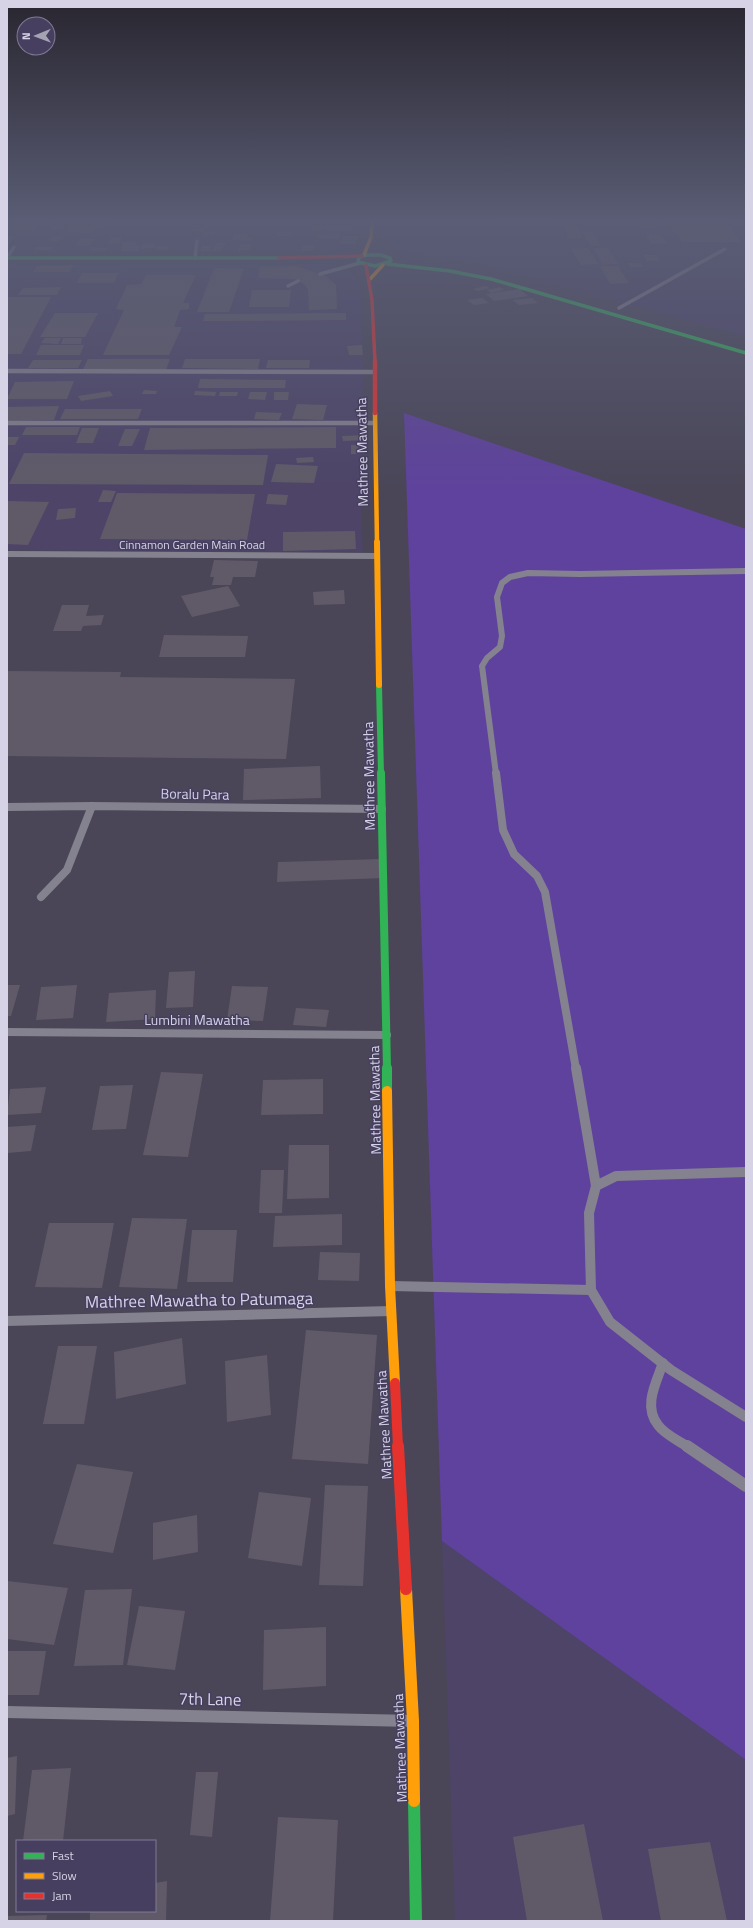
<svg xmlns="http://www.w3.org/2000/svg" width="753" height="1928" viewBox="0 0 753 1928" font-family="'Titillium Web',sans-serif">
<rect width="100%" height="100%" fill="#4a4658"/>
<g fill="#4d4468">
<path d="M7,220H361L359,246L350,251L7,254Z"/>
<path d="M384,220H746V337L478,263L403,254L385,241Z"/>
<path d="M331,264L346,268L360,281L363,374L360,487L363,552L7,550V265Z"/>
<path d="M442,1541L746,1760V1921H455Z"/>
</g>
<path fill="#5f429d" d="M404,413L746,529V1760L442,1541Z"/>
<g fill="#605a68">
<path d="M7,220H42L34,231H7Z"/>
<path d="M63,220H77L68,225L56,224Z"/>
<path d="M79,220H101L84,233L63,231Z"/>
<path d="M497,220H550L552,224L499,225Z"/>
<path d="M637,220H650L656,227H642Z"/>
<path d="M724,221L741,242H682L667,222Z"/>
<path d="M100,222H106L91,233L85,232Z"/>
<path d="M562,224H575L582,238H569Z"/>
<rect x="312" y="225" width="11" height="6"/>
<path d="M326,225L352,226V231H325Z"/>
<path d="M54,227H66L63,230H51Z"/>
<path d="M193,229H205L204,232H215V235H202L203,231H192Z"/>
<path d="M278,232H292V236H277Z"/>
<path d="M582,232H593L601,246H591Z"/>
<path d="M318,233L340,234L338,239L316,238Z"/>
<path d="M234,234H247V237H239L252,238L251,241L232,240Z"/>
<path d="M646,234H660L667,244H652Z"/>
<path d="M7,236H15L7,248Z"/>
<path d="M55,236L65,237L57,242L47,241Z"/>
<path d="M343,236H358V240H356V244H340L339,241L354,240H342Z"/>
<path d="M111,238H122L119,244H108Z"/>
<path d="M80,239H95L89,246H75Z"/>
<path d="M122,242H137L136,246H140L138,251H121Z"/>
<path d="M155,243L154,248L141,249L142,244Z"/>
<path d="M217,243H226L220,251H211Z"/>
<path d="M240,244H252L250,250L238,251Z"/>
<path d="M303,245H315L313,251H301Z"/>
<path d="M157,246H169L168,250H156Z"/>
<path d="M202,246H211L210,251H200Z"/>
<path d="M36,247H54L52,250H34Z"/>
<path d="M91,247L109,248L106,251L88,250Z"/>
<path d="M588,248L599,264L581,265L571,249Z"/>
<path d="M593,248H608L618,264L603,265Z"/>
<path d="M643,255H656L660,261H647Z"/>
<path d="M628,263H641L643,267H630Z"/>
<path d="M74,265L69,272H33L37,266Z"/>
<path d="M297,266L326,276L336,285L337,309L309,310L308,290L305,285L295,279L258,278L260,267Z"/>
<path d="M600,266H618L629,283L610,284Z"/>
<path d="M214,268L244,269L229,312H197Z"/>
<path d="M82,273H118L114,283H77Z"/>
<path d="M146,275H196L183,303H189V309L180,310L174,327H182L169,355H103L124,310L116,309L127,285L141,284Z"/>
<path d="M485,286L490,288L478,291L473,289Z"/>
<path d="M61,287L57,295H18L23,288Z"/>
<path d="M500,287L504,290L491,293L487,290Z"/>
<path d="M520,289L528,296L494,301L486,294Z"/>
<path d="M252,290H291L289,307H249Z"/>
<path d="M7,297H51L21,354H7Z"/>
<path d="M482,298L489,303L474,305L467,300Z"/>
<path d="M532,298L538,303L519,305L512,300Z"/>
<path d="M55,313H98L85,337H40Z"/>
<path d="M346,313V320L203,321L205,314Z"/>
<path d="M45,338H61L58,344L41,343Z"/>
<path d="M63,338H82L81,344H61Z"/>
<path d="M41,345H84L80,355H36Z"/>
<path d="M362,345L363,355H349L347,346Z"/>
<path d="M88,359H170L166,370L83,369Z"/>
<path d="M185,359H260L258,369L182,368Z"/>
<path d="M33,360H82L78,368H28Z"/>
<path d="M268,360H310L309,368H266Z"/>
<path d="M200,379L286,380L285,388H198Z"/>
<path d="M74,381L67,399H7L15,382Z"/>
<path d="M144,390L157,391L156,394H142Z"/>
<path d="M110,391L113,396L81,401L78,396Z"/>
<path d="M195,391L216,392L215,396L194,395Z"/>
<path d="M220,392H238L237,396H219Z"/>
<path d="M250,392H267L265,400L248,399Z"/>
<path d="M274,392H289L288,400H274Z"/>
<path d="M297,404L327,405L323,420L292,419Z"/>
<path d="M59,406L54,420L7,421V407Z"/>
<path d="M65,409H142L138,419H60Z"/>
<path d="M256,412L282,413L279,420L254,419Z"/>
<path d="M26,427H80L77,435H22Z"/>
<path d="M336,427V448L144,450L150,428Z"/>
<path d="M82,428H99L93,443H76Z"/>
<path d="M125,429H140L132,446H118Z"/>
<path d="M367,435L368,440L343,441L342,436Z"/>
<path d="M7,437H19L15,445H7Z"/>
<path d="M351,445H358L359,454H351Z"/>
<path d="M24,453L268,455L263,485L9,484Z"/>
<path d="M313,457L314,462L297,463L296,458Z"/>
<path d="M276,464L318,466L314,483L271,482Z"/>
<path d="M103,490L116,491L111,502H98Z"/>
<path d="M117,493L255,494L247,540L100,539Z"/>
<path d="M268,494L288,495L286,505L266,504Z"/>
<path d="M7,501L49,502L28,545L7,544Z"/>
<path d="M76,508L75,518L56,520L58,509Z"/>
<path d="M355,531L356,549L283,551V532Z"/>
<path d="M214,560L258,561L255,577H233L231,585H212L214,577H210Z"/>
<path d="M228,586L240,606L192,617L181,596Z"/>
<path d="M344,590L345,604L314,605L313,592Z"/>
<path d="M62,605H89L86,616L104,615L101,625L83,626L81,631H53Z"/>
<path d="M164,635L248,636L245,657H159Z"/>
<path d="M7,671L121,672L120,677L295,679L286,759L7,756Z"/>
<path d="M320,766L321,798L243,800L244,769Z"/>
<path d="M382,859L383,878L277,882L278,862Z"/>
<path d="M195,971L193,1007L166,1008L169,972Z"/>
<path d="M7,985H20L11,1016H7Z"/>
<path d="M77,985L73,1018L36,1020L41,987Z"/>
<path d="M232,986L268,987L263,1021L227,1020Z"/>
<path d="M156,990L155,1019L106,1022L109,993Z"/>
<path d="M296,1008L329,1010L326,1027L293,1025Z"/>
<path d="M161,1072L203,1074L188,1157L143,1155Z"/>
<path d="M323,1079V1114L261,1115L263,1080Z"/>
<path d="M133,1085L126,1129L92,1130L100,1086Z"/>
<path d="M46,1087L41,1113L7,1115L10,1089Z"/>
<path d="M36,1125L31,1151L7,1153V1127Z"/>
<path d="M289,1145H329V1198L287,1199Z"/>
<path d="M261,1170H284L282,1213H259Z"/>
<path d="M342,1214V1245L273,1247L275,1216Z"/>
<path d="M132,1218L187,1219L177,1289L119,1287Z"/>
<path d="M49,1223H114L102,1288L35,1287Z"/>
<path d="M192,1230H237L233,1282H187Z"/>
<path d="M320,1252L360,1253L359,1281L318,1280Z"/>
<path d="M306,1330L377,1335L368,1464L292,1459Z"/>
<path d="M182,1338L186,1384L116,1399L114,1352Z"/>
<path d="M58,1346H97L84,1424H43Z"/>
<path d="M267,1355L271,1415L227,1422L225,1361Z"/>
<path d="M77,1464L133,1472L113,1553L53,1544Z"/>
<path d="M325,1485L368,1486L363,1586L319,1585Z"/>
<path d="M259,1492L311,1498L302,1566L248,1558Z"/>
<path d="M197,1515L198,1552L153,1560V1523Z"/>
<path d="M7,1581L68,1588L54,1645L7,1639Z"/>
<path d="M132,1589L123,1665L74,1666L85,1590Z"/>
<path d="M139,1606L185,1611L175,1670L127,1665Z"/>
<path d="M326,1627V1686L263,1690L264,1630Z"/>
<path d="M7,1651H46L39,1695H7Z"/>
<path d="M17,1756L15,1814L7,1816V1758Z"/>
<path d="M71,1768L63,1841H23L32,1770Z"/>
<path d="M196,1772H218L212,1837L190,1835Z"/>
<path d="M278,1817L338,1820L333,1921H270Z"/>
<path d="M584,1824L603,1921H527L513,1837Z"/>
<path d="M710,1842L727,1921H661L648,1849Z"/>
<path d="M167,1881L166,1921H90V1911H155V1883Z"/>
<path d="M47,1915L46,1921H7V1916Z"/>
</g>
<g fill="none" stroke-linecap="round" stroke-linejoin="round">
<g stroke="#85828f" stroke-width="3.5">
<path d="M320,274L360,263"/>
<path d="M288,286L298,281"/>
<path d="M619,308L725,249"/>
</g>
<g stroke="#85828f" stroke-width="4.5">
<path d="M7,371L374,372"/>
<path d="M7,423H375"/>
</g>
<path stroke="#85828f" stroke-width="6" d="M496,774L482,666L487,658L500,647L502,636L497,597L502,583L510,577L528,573L580,574L746,571"/>
<path stroke="#85828f" stroke-width="8" d="M496,773L503,830L514,854L537,876L545,892L576,1069"/>
<g stroke="#85828f" stroke-width="10">
<path d="M576,1068L596,1186"/>
<path d="M390,1286L591,1290L589,1213L596,1186L616,1176L746,1172"/>
<path d="M591,1290L610,1322L671,1370L746,1417"/>
<path d="M663,1363C656,1383 643,1406 658,1425C664,1434 679,1441 688,1447"/>
</g>
<path stroke="#85828f" stroke-width="12" d="M687,1446L746,1486"/>
<g stroke="#85828f" stroke-width="3.5">
<path d="M7,258L14,247"/>
<path d="M195,258L197,241"/>
</g>
<path stroke="#85828f" stroke-width="6" d="M7,554L377,556"/>
<g stroke="#85828f" stroke-width="8">
<path d="M7,807L92,806L382,809"/>
<path d="M41,897L67,870L92,806"/>
<path d="M7,1032L387,1035"/>
</g>
<path stroke="#85828f" stroke-width="10" d="M7,1321L391,1311"/>
<path stroke="#85828f" stroke-width="12" d="M7,1712L413,1721"/>
<g stroke="#30b455" stroke-width="3.5">
<path d="M367,255H381L390,258L391,261L375,266L358,262L359,257Z"/>
<path d="M7,258H279"/>
<path d="M387,264L450,271L491,279L746,353"/>
</g>
<path stroke="#30b455" stroke-width="6" d="M379,685L381,774"/>
<path stroke="#30b455" stroke-width="8" d="M381,773L387,1069"/>
<path stroke="#30b455" stroke-width="10" d="M387,1068V1091"/>
<path stroke="#30b455" stroke-width="12" d="M414,1801L416,1921"/>
<g stroke="#ff9f0a" stroke-width="3.5">
<path d="M364,255L371,237L372,220"/>
<path d="M370,279L383,265"/>
</g>
<path stroke="#ff9f0a" stroke-width="4.5" d="M375,413L377,543"/>
<path stroke="#ff9f0a" stroke-width="6" d="M377,542L379,685"/>
<path stroke="#ff9f0a" stroke-width="10" d="M387,1091L390,1286L395,1383"/>
<path stroke="#ff9f0a" stroke-width="12" d="M406,1589L413,1721L414,1801"/>
<g stroke="#e5322d" stroke-width="3.5">
<path d="M279,258L362,256"/>
<path d="M366,265L372,300L375,362"/>
</g>
<path stroke="#e5322d" stroke-width="4.5" d="M375,361V413"/>
<path stroke="#e5322d" stroke-width="10" d="M395,1383L398,1447"/>
<path stroke="#e5322d" stroke-width="12" d="M398,1446L406,1589"/>
</g>
<linearGradient id="sky" x2="0" y2="1"><stop stop-color="#292630"/><stop offset="0.45" stop-color="#5a5d75"/><stop offset="1" stop-color="#5a5d75" stop-opacity="0"/></linearGradient>
<rect width="753" height="490" fill="url(#sky)"/>
<g text-anchor="middle" stroke-width="3" stroke-linejoin="round" paint-order="stroke">
<g font-size="12" fill="#d6d3e6" stroke="#463f5f">
<text x="192" y="549">Cinnamon Garden Main Road</text>
</g>
<g font-size="14" fill="#d6d3e6" stroke="#463f5f">
<text transform="translate(362 452) rotate(-91)" y="5">Mathree Mawatha</text>
<text transform="translate(369 776) rotate(-91)" y="5">Mathree Mawatha</text>
<text transform="translate(195 794) rotate(1)" y="5">Boralu Para</text>
<text x="197" y="1025">Lumbini Mawatha</text>
<text transform="translate(375 1100) rotate(-91)" y="5">Mathree Mawatha</text>
<text transform="translate(384 1425) rotate(-93)" y="5">Mathree Mawatha</text>
<text transform="translate(400 1748) rotate(-92)" y="5">Mathree Mawatha</text>
</g>
<g font-size="17" fill="#d6d3e6" stroke="#463f5f">
<text transform="translate(199 1300) rotate(-1)" y="6">Mathree Mawatha to Patumaga</text>
<text transform="translate(210 1699) rotate(1)" y="6">7th Lane</text>
</g>
</g>
<rect width="753" height="1928" fill="none" stroke="#d6d3e6" stroke-width="16"/>
<rect x="16" y="1840" width="140" height="72" fill="#463f5f" stroke="#807a95"/>
<rect x="24" y="1853" width="20" height="6" fill="#30b455" stroke="#807a95"/>
<text x="52" y="1860" font-size="12" fill="#d6d3e6">Fast</text>
<rect x="24" y="1873" width="20" height="6" fill="#ff9f0a" stroke="#807a95"/>
<text x="52" y="1880" font-size="12" fill="#d6d3e6">Slow</text>
<rect x="24" y="1893" width="20" height="6" fill="#e5322d" stroke="#807a95"/>
<text x="52" y="1900" font-size="12" fill="#d6d3e6">Jam</text>
<g transform="translate(36 36) rotate(269)"><circle r="19" fill="#463f5f" stroke="#807a95"/>
<path d="M0-3L7 15L0 10L-7 15Z" fill="#a5a2b4"/>
<text y="-6" font-size="11" font-weight="bold" text-anchor="middle" fill="#d6d3e6">N</text>
</g>
</svg>
